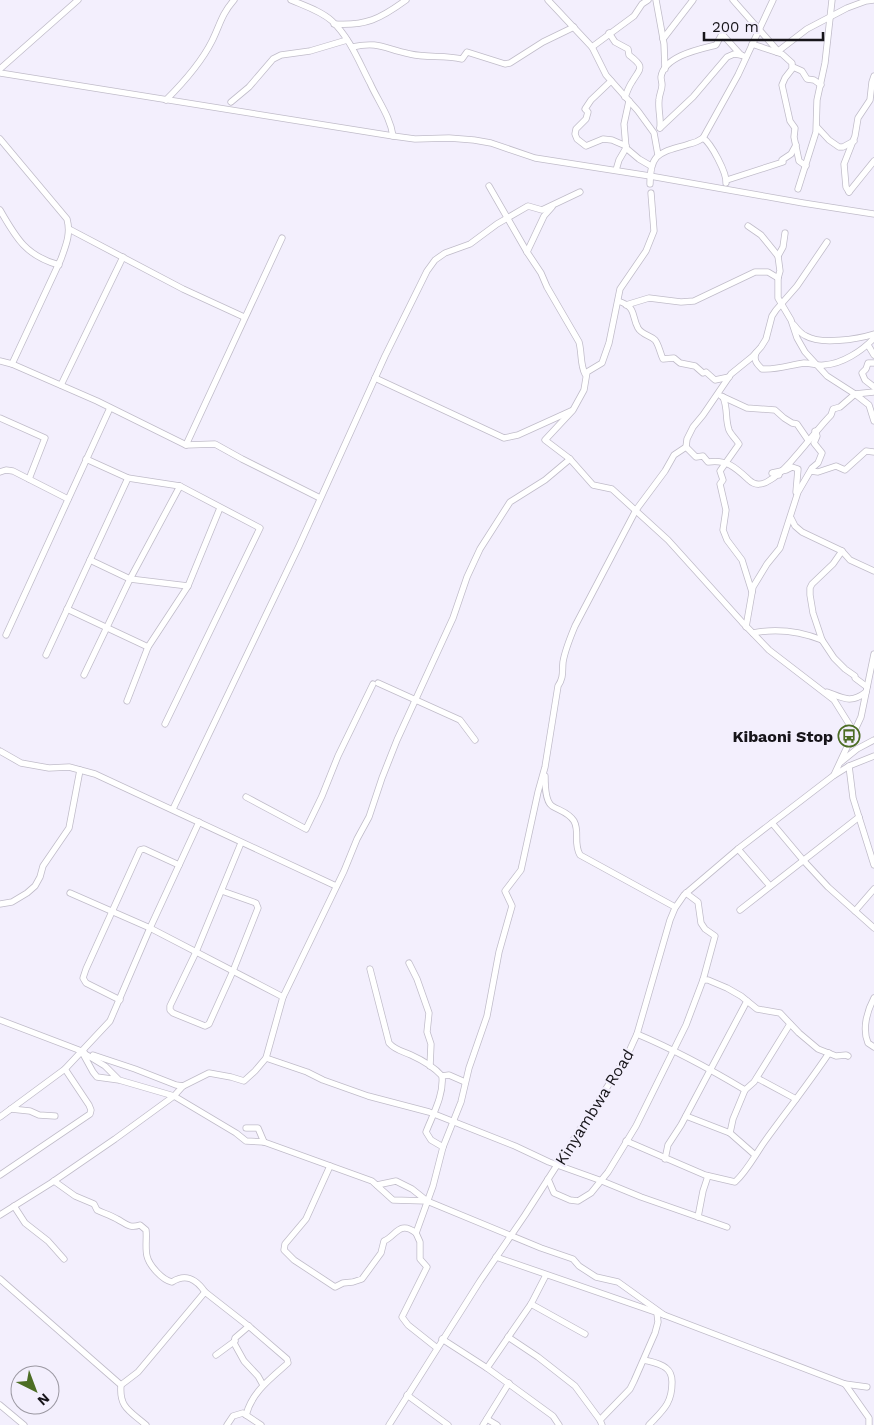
<svg xmlns="http://www.w3.org/2000/svg" width="874" height="1425" viewBox="0 0 874 1425" font-family="'Work Sans',sans-serif">
<rect width="100%" height="100%" fill="#f3effd"/>
<g fill="none" stroke-linecap="round" stroke-linejoin="round">
<g stroke="#c0bcc9" stroke-width="7">
<g id="minor">
<path d="M291,0C305,6 321,11 332,21C350,38 359,62 370,83C378,101 390,116 393,136"/>
<path d="M548,0L592,47L606,75L638,111L654,133L658,155"/>
<path d="M656,0L664,44L665,69"/>
<path d="M733,0L778,51"/>
<path d="M334,24C366,26 380,19 406,0"/>
<path d="M609,33L615,42L628,49L629,55C646,68 640,68 632,82C629,86 627,92 625,97"/>
<path d="M663,39L693,0"/>
<path d="M752,44L782,54L792,63V69L785,78L782,85L790,121L795,128L794,137L799,161L806,166"/>
<path d="M352,47C380,41 384,49 410,54C427,58 444,55 462,59L467,52L505,64L510,63L543,42L574,27"/>
<path d="M592,47L634,16L642,4L648,0"/>
<path d="M777,52L807,29L847,8L866,1L874,0"/>
<path d="M793,67L802,71L807,79L814,80L821,85"/>
<path d="M0,69L78,0"/>
<path d="M0,73L393,136L415,139L449,138L474,140L491,143L535,158L650,176L803,203L874,214"/>
<path d="M611,81L591,100L585,109L588,112L586,119L576,129L575,134L577,139L586,146L603,139L612,140L626,146"/>
<path d="M166,100C183,83 201,63 212,41C220,25 221,15 234,0"/>
<path d="M231,102L249,87L273,59L281,55L310,51L347,40"/>
<path d="M817,127L829,140L839,147H843L854,141"/>
<path d="M660,128C661,118 658,110 659,100C659,95 662,90 662,85C662,82 661,80 661,77C664,56 700,49 716,45L722,34L741,55L746,57"/>
<path d="M660,128L693,97L727,57L734,54L741,55"/>
<path d="M703,138C711,143 727,173 726,183"/>
<path d="M0,139L67,219C71,234 66,245 61,259L12,364"/>
<path d="M626,148L639,159L651,166"/>
<path d="M616,170L619,160L626,148L624,124L629,101"/>
<path d="M727,180L783,162L782,160L791,154L796,145"/>
<path d="M650,184C650,151 661,153 689,144C694,143 699,141 703,138L738,75L773,0"/>
<path d="M489,186L527,252L541,273L547,287L579,342C582,353 580,364 585,374"/>
<path d="M798,189L816,132L817,100L825,63L832,0"/>
<path d="M849,192L846,187L844,164L855,136L858,118L870,100L872,82L874,76"/>
<path d="M849,192L874,161"/>
<path d="M651,193L654,231L646,251L620,289L609,343L602,363L587,372L584,390L573,410L545,440L570,459L593,485L612,489L668,540L742,622L769,650L834,700L854,732"/>
<path d="M0,210C16,238 26,256 59,265"/>
<path d="M748,226L761,235L778,256"/>
<path d="M69,229L183,289L244,317"/>
<path d="M785,233L783,247L778,256L780,271L778,278V298L791,320L797,338L805,352L827,376L855,394L869,405L874,421"/>
<path d="M527,252L544,216L552,207"/>
<path d="M618,301C637,307 631,315 638,328C642,335 650,335 655,340C659,345 660,353 663,359L674,358L680,363L695,366L703,373L706,372L715,380L729,377"/>
<path d="M626,305L649,298L681,302L694,301L755,272H768L778,278"/>
<path d="M794,325C797,329 801,334 806,336C821,345 858,339 874,334"/>
<path d="M868,345L874,355"/>
<path d="M756,353C753,360 757,364 762,369C777,370 790,365 804,363C811,363 817,366 824,365C842,364 862,351 874,338"/>
<path d="M0,361L12,364L97,401L186,445L215,444L242,459L320,498"/>
<path d="M874,363H868L866,369L862,373L865,380L874,387"/>
<path d="M375,378L504,438L518,435L571,411"/>
<path d="M61,385L123,257"/>
<path d="M721,396L747,408L775,410L784,418L792,423L797,424L808,440"/>
<path d="M723,397C728,408 725,419 729,430C731,435 736,439 739,444L720,471L723,480L720,484L726,510L723,530L727,540L742,560L752,592"/>
<path d="M0,418L45,438L29,479"/>
<path d="M186,445L282,238"/>
<path d="M686,447L696,457L703,456L708,462C727,459 736,468 749,480C755,486 763,485 770,480C789,469 814,432 831,415L833,409L840,407L855,394L874,392"/>
<path d="M86,459L128,478L180,486L260,528L165,724"/>
<path d="M811,471L818,472L836,466L845,470L866,451L874,452"/>
<path d="M0,472L6,470L13,471L68,499"/>
<path d="M779,475L772,473L786,470L792,467L798,469L796,492"/>
<path d="M791,518L795,526L802,532L842,551L850,560L874,571"/>
<path d="M842,551L833,564L812,584L810,588V595L813,613L822,640L834,658L845,669L855,676V678L867,687"/>
<path d="M90,560L130,579L188,586"/>
<path d="M67,609L148,647"/>
<path d="M746,627L753,587L767,564L780,548L798,492L812,468L818,463L822,453L814,443L817,436L815,431"/>
<path d="M753,633C778,628 799,631 822,640"/>
<path d="M6,635L110,408"/>
<path d="M46,655L128,478"/>
<path d="M84,675L130,579L180,486"/>
<path d="M378,683L460,720L475,740"/>
<path d="M827,692C843,698 851,704 866,692"/>
<path d="M127,701L148,647L188,586L220,508"/>
<path d="M0,751L21,763L49,768L69,767L95,774L336,886"/>
<path d="M841,762L857,749L874,740"/>
<path d="M849,766L853,798L874,865"/>
<path d="M834,775L861,717L874,654"/>
<path d="M545,776C545,784 545,801 552,806C560,811 568,812 574,821C580,832 573,843 580,855L675,907"/>
<path d="M246,797L306,829L322,796L338,756L373,684"/>
<path d="M173,809L299,546L385,356L427,271L435,260L445,253L470,244L497,224L528,206L542,210L580,192"/>
<path d="M772,823L803,860L828,887L874,928"/>
<path d="M738,849L770,886"/>
<path d="M222,891L256,903L258,908L233,971L209,1024L205,1026L173,1013L170,1010V1006L196,952L241,843"/>
<path d="M70,893L150,928L283,997"/>
<path d="M0,904L12,902L27,893L35,886L40,877L43,866L69,828L80,770"/>
<path d="M740,910L859,817"/>
<path d="M855,911L874,889"/>
<path d="M409,963L417,979L429,1013L427,1032L431,1044L430,1066"/>
<path d="M370,969L389,1043C395,1050 402,1051 411,1055C422,1060 434,1067 442,1076C444,1095 433,1114 426,1132L431,1140L443,1147"/>
<path d="M703,980H708L727,988L741,996L757,1009L780,1013L799,1033L818,1049L836,1056L846,1055L848,1056"/>
<path d="M874,998C867,1011 862,1029 868,1043L874,1047"/>
<path d="M120,1000L86,983L83,978L86,969L140,850L144,849L179,865"/>
<path d="M0,1020L84,1052"/>
<path d="M637,1034C675,1050 710,1069 745,1090"/>
<path d="M93,1055L135,1069L176,1085L183,1086"/>
<path d="M266,1058L307,1072L323,1080L368,1096L429,1112L515,1146L549,1162L602,1181L641,1197L727,1227"/>
<path d="M442,1076L449,1075L465,1082"/>
<path d="M757,1078L796,1099"/>
<path d="M119,1080L105,1066L82,1052L93,1072L97,1077L119,1080L174,1096L236,1133L246,1141L264,1142L372,1181L393,1200L427,1201L541,1248L573,1259L579,1266L596,1277L618,1282L664,1315"/>
<path d="M11,1109L30,1111L39,1115L55,1116"/>
<path d="M686,1116L730,1133L755,1155"/>
<path d="M0,1117L65,1069L110,1021L150,928L199,822"/>
<path d="M246,1128H258L264,1142"/>
<path d="M730,1133L733,1119L745,1090L754,1082L790,1024"/>
<path d="M626,1141L705,1175L735,1182C747,1171 755,1155 765,1141C786,1112 809,1083 829,1053"/>
<path d="M665,1159L668,1145L681,1125L747,1001"/>
<path d="M330,1166L306,1219L285,1244L284,1250L294,1260L335,1287L343,1283L353,1282L362,1279L381,1253L384,1241C396,1236 399,1220 416,1233"/>
<path d="M0,1175L90,1114L91,1110L89,1105L65,1069"/>
<path d="M548,1179L554,1193L570,1200L578,1201L591,1193L608,1172L636,1126L686,1025L703,980L715,936L705,929L701,923L698,902L686,893"/>
<path d="M54,1181L75,1196L94,1204L97,1210C103,1213 110,1215 117,1219C125,1223 129,1229 140,1225L146,1230C147,1238 145,1248 147,1256C149,1265 162,1280 172,1282C186,1273 196,1279 205,1292"/>
<path d="M377,1185L396,1181L412,1189L427,1201"/>
<path d="M14,1206L25,1223L48,1241L64,1259"/>
<path d="M0,1215L51,1183L115,1139L174,1096L183,1086L209,1073L231,1077L244,1081L255,1071L266,1058L283,997L344,871L357,839L369,817L382,778L397,740L453,618L467,577L480,549L510,502L545,480L570,459"/>
<path d="M698,1217L703,1191L708,1176"/>
<path d="M496,1257L664,1315L845,1384L869,1418V1425"/>
<path d="M546,1275L531,1304L585,1334"/>
<path d="M0,1279L121,1385"/>
<path d="M531,1304L487,1368L553,1416L559,1425"/>
<path d="M249,1326L235,1338L234,1343L244,1361L258,1376L263,1385"/>
<path d="M508,1337L538,1357L575,1386L600,1420L602,1425"/>
<path d="M442,1339L487,1368"/>
<path d="M437,1348L408,1325L402,1317L427,1267L420,1259V1242L416,1233L433,1186L443,1147L461,1102L469,1068L487,1016L499,952L512,906L505,891L521,870L538,792L545,767L558,686C564,677 562,672 563,662C565,650 570,638 575,626L636,510L665,471L674,455L686,447L687,439L693,427L703,415L731,374L752,357L761,347L766,339L772,316L776,310L797,286L827,242"/>
<path d="M216,1355L235,1341"/>
<path d="M644,1360C652,1362 660,1363 666,1368C670,1371 672,1377 672,1382C672,1404 663,1410 649,1425"/>
<path d="M845,1384L867,1387"/>
<path d="M407,1395L448,1425"/>
<path d="M0,1405L24,1425"/>
<path d="M487,1419L497,1425"/>
<path d="M600,1420L630,1389L634,1381L655,1333L658,1322L657,1313"/>
<path d="M146,1425C130,1411 119,1408 121,1385L138,1372L205,1292L251,1328L287,1359L288,1363C271,1378 252,1392 246,1415"/>
<path d="M227,1425L233,1416L243,1413L261,1425"/>
<path d="M389,1425L480,1281L525,1215L627,1056L637,1034L670,920L675,908L684,895L738,849L833,776L849,766L874,756"/>
<path d="M483,1425L509,1383"/>
</g>
</g>
<use href="#minor" stroke="#fff" stroke-width="5.5"/>
</g>
<defs>
<g id="bus-ring" transform="scale(1.125)"><circle r="9.5" fill="#f3effd" stroke="#4c6d24" stroke-width="1.5"/><path d="M-5-6H5V4H4V6H2V4H-2V6H-4V4H-5ZM-3.5-4V0h7V-4ZM-3.5 1.2v1.5H-2V1.2ZM2 1.2v1.5H3.5V1.2Z" fill="#4c6d24"/></g>
</defs>
<g fill-rule="evenodd">
<use href="#bus-ring" x="849" y="736"/>
</g>
<g text-anchor="middle" stroke-width="4.5" stroke-linejoin="round" paint-order="stroke">
<g font-size="16" font-weight="bold" fill="#17151a" stroke="#f3effd" text-anchor="end">
<text x="833" y="742">Kibaoni Stop</text>
</g>
<g font-size="16" fill="#17151a" stroke="#f3effd">
<text transform="translate(594 1107) rotate(-58)" y="6">Kinyambwa Road</text>
</g>
</g>
<g transform="translate(35 1390) rotate(138)"><circle r="24" fill="#f3effd" stroke="#9b98a2"/>
<path d="M0-4L9 19L0 12L-9 19Z" fill="#4c6d24"/>
<text y="-8" font-size="14" font-weight="bold" text-anchor="middle" fill="#17151a">N</text>
</g>
<path d="M704 32v8h119v-8" fill="none" stroke="#17151a" stroke-width="2.5"/>
<text x="712" y="32" font-size="15" fill="#17151a" stroke="#f3effd" stroke-width="4" paint-order="stroke">200 m</text>
</svg>
